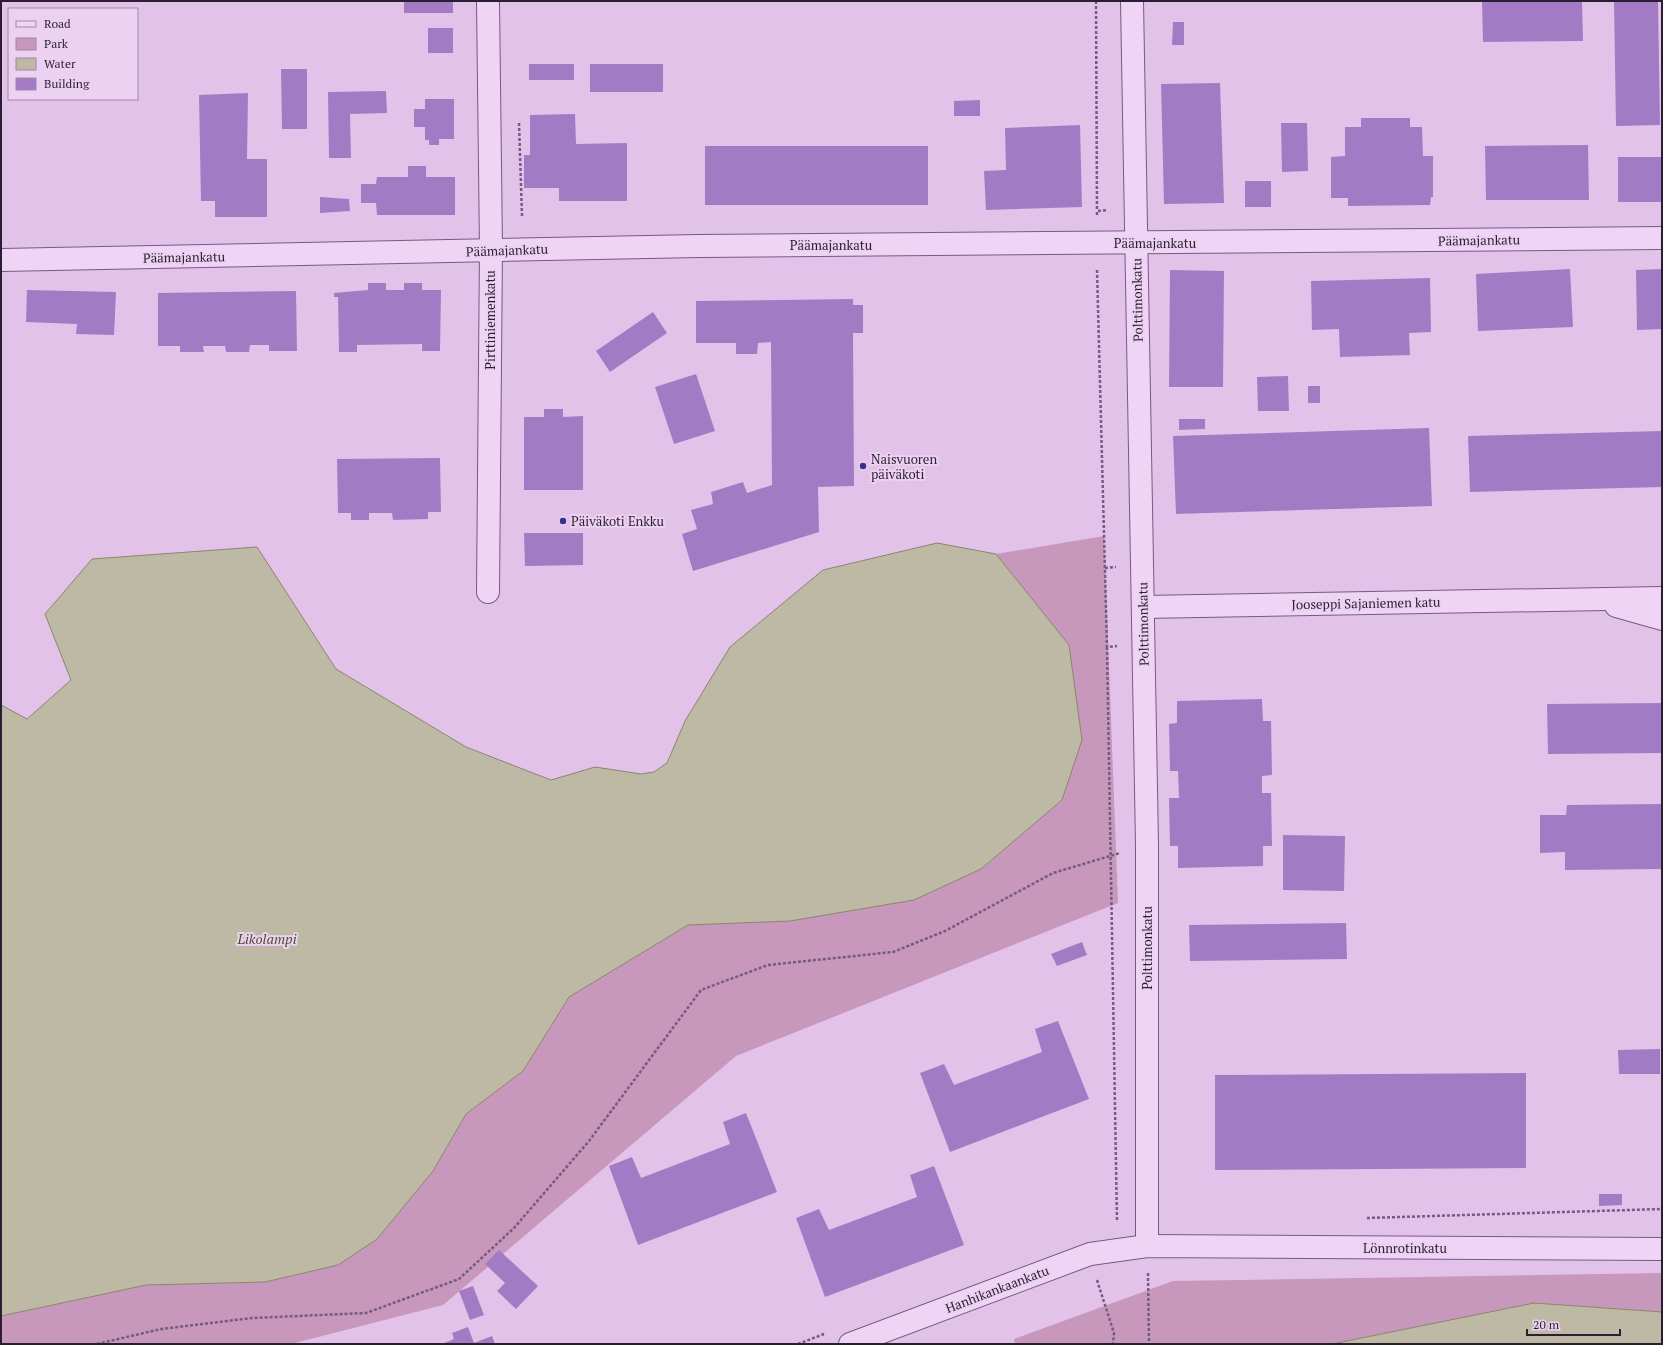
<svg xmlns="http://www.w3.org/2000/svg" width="1663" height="1345" viewBox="0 0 1663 1345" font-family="'PT Serif',serif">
<rect width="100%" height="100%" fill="#e3c2ea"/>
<g fill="#c797bc">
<path d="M1104,536L1118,903L736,1056L443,1305L291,1344H1V1316L146,1285L265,1282L338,1265L377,1239L433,1171L466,1114L523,1071L569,997L688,925L790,921L914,900L981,869L1062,800L1069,645L996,554Z"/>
<path d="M1662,1273V1312L1534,1303L1332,1344H1015L1014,1339L1173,1281Z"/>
</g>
<g fill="#bdb9a4" stroke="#8a866c">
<path d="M937,543L996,554L1069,645L1082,740L1062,800L981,869L914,900L790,921L688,925L569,997L523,1071L466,1114L433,1171L377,1239L338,1265L265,1282L146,1285L1,1316V705L27,719L71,680L45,614L92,559L257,547L336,669L466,747L551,780L595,767L641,774L654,772L667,763L685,721L730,647L823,570Z"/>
<path d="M1534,1303L1662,1312V1344H1332Z"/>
</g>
<g fill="#a37bc5">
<rect x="404" y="1" width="49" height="12"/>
<path d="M1482,1H1582L1583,41L1483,42Z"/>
<path d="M1614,1H1658L1660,125L1616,126Z"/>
<path d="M1173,22H1184V45H1172Z"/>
<rect x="428" y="28" width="25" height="25"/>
<rect x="529" y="64" width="45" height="16"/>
<rect x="590" y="64" width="73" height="28"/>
<path d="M281,69H307V129H282Z"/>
<path d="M1220,83L1224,203L1164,204L1161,84Z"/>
<path d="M386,91L387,113L350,114L351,158H329L328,92Z"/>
<path d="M248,93L247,159H267V217H215V201H201L199,95Z"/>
<path d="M425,99H454V139H439V145H429V140H425V127H414V109H425Z"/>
<path d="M980,100V116H954V101Z"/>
<path d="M575,114L576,144L627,143V201H559V188H524V155H530V115Z"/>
<path d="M1361,118H1410V127H1422L1423,156H1433V197H1431L1430,205L1348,206V198H1331V157L1345,156V127H1361Z"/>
<path d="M1281,123H1307L1308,171L1282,172Z"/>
<path d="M1080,125L1082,207L986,210L984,171L1006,170L1005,128Z"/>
<path d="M1588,145L1589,200H1486L1485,146Z"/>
<rect x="705" y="146" width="223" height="59"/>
<rect x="1618" y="157" width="44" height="45"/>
<path d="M408,166H426V177H455V215H377L376,203H361V184H376L377,177H408Z"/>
<rect x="1245" y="181" width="26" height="26"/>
<path d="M320,197L349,199L350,211L320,213Z"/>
<path d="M1570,269L1573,327L1478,331L1476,274Z"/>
<path d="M1662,269V329L1637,330L1636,270Z"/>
<path d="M1170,270L1224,271L1223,387H1169Z"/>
<path d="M1430,278L1431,332L1409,333L1410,355L1340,357L1339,329L1312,330L1311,281Z"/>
<path d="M368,283H386V290H404V283H422V290H441L440,351H422V344L357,345V352H339L338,297H334V293L368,290Z"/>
<path d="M27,290L116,292L114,335L76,334L77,324L26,322Z"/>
<path d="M296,291L297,351H269V345H250L249,352H226L225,346H203L204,352H180V346H158V293Z"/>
<path d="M853,299V305H863V333H853L854,486L818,487L819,532L693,571L682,534L697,529L691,510L713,504L711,492L743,482L747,493L772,485L771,342L758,343L757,354H736V343H696V301Z"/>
<path d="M653,312L667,333L610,372L596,351Z"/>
<path d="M696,374L715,431L674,444L655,387Z"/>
<path d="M1288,376L1289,411H1258L1257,377Z"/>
<rect x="1308" y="386" width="12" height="17"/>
<path d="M544,409H563V417L583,416V490H524V417H544Z"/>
<path d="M1179,419H1205V429L1179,430Z"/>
<path d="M1429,428L1432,506L1176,514L1173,436Z"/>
<path d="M1662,431V487L1470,492L1468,436Z"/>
<path d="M440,458L441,512H428V519L393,520L392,513H369V520H351V513H338L337,459Z"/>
<path d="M524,533H583V565L525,566Z"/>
<path d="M1262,699L1263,721H1271L1272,775L1262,776V793H1271L1272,846H1263V866L1178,868V846H1170L1169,798H1179L1178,771H1170L1169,724L1177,723V701Z"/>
<path d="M1662,703V753L1548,754L1547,704Z"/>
<path d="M1662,804V869L1565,870V852L1540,853V815H1566L1567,805Z"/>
<path d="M1283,835L1345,836L1344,891L1283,890Z"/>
<path d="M1346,923L1347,959L1190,961L1189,925Z"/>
<path d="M1082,942L1087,955L1057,966L1051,954Z"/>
<path d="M1058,1021L1089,1099L950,1152L920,1073L944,1064L954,1085L1042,1052L1035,1029Z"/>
<path d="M1660,1049V1074H1619L1618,1050Z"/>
<path d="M1526,1073V1168L1215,1170V1075Z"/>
<path d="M746,1113L777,1192L638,1245L609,1166L632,1157L641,1178L730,1144L723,1122Z"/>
<path d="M934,1166L964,1245L825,1297L796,1218L819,1209L829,1230L917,1197L910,1175Z"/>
<path d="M1599,1194H1622V1205L1599,1206Z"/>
<path d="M499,1250L538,1286L516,1309L497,1291L505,1283L485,1264Z"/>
<path d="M473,1286L484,1315L470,1320L459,1291Z"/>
<path d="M468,1327L474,1343L492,1336L495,1344H442L454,1339L452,1333Z"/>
</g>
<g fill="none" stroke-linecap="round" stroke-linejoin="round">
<g stroke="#745b82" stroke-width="24">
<g id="minor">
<path d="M488,1L491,249L488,592"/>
<path d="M1132,1L1147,845V1246"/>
<path d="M1,260L698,246L1662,238"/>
<path d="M1616,606L1662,619"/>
<path d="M1143,607L1662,598"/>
<path d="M850,1344L1090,1254L1147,1246L1662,1249"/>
</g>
</g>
<g stroke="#745b82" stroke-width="2.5" stroke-dasharray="3 2" stroke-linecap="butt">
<path d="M1096,1L1097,211"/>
<path d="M519,123L522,216"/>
<path d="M1097,215V211L1108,210"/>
<path d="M1097,270L1107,647L1117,646"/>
<path d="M1105,568L1116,567"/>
<path d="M1107,647L1117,1222"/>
<path d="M1367,1218L1662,1209"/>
<path d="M1148,1273L1149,1344"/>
<path d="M1097,1280L1114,1333L1113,1344"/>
<path d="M97,1344L161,1329L252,1318L366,1313L459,1279L514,1228L589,1141L701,990L768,965L893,952L945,931L1053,873L1120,853"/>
<path d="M798,1344L824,1334"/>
</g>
<use href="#minor" stroke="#f0d4f6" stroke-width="22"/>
</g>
<g fill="#3a308c" stroke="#ecd1f2" stroke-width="1.5">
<circle cx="863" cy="466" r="4"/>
<circle cx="563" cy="521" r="4"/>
</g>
<g text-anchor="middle" stroke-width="4" stroke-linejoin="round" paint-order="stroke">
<g font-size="13" fill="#2b1e33" stroke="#ecd1f2">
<text transform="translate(1479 240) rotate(-1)" y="5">Päämajankatu</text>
<text x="1155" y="248">Päämajankatu</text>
<text x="831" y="250">Päämajankatu</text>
<text transform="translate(507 250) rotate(-2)" y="5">Päämajankatu</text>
<text transform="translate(184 257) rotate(-1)" y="5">Päämajankatu</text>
<text transform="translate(1137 300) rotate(-91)" y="5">Polttimonkatu</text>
<text transform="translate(490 320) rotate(-90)" y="5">Pirttiniemenkatu</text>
<text transform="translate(1366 603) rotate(-1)" y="5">Jooseppi Sajaniemen katu</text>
<text transform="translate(1143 624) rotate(-91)" y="5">Polttimonkatu</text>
<text transform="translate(1147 948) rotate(-90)" y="5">Polttimonkatu</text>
<text x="1405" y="1253">Lönnrotinkatu</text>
<text transform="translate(997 1289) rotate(-21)" y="5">Hanhikankaankatu</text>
</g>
<g font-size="13" fill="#2b1e33" stroke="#ecd1f2" text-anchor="start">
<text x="871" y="464">Naisvuoren<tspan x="871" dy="15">päiväkoti</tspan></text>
<text x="571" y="526">Päiväkoti Enkku</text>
</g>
<g font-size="14" font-style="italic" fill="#50522e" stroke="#ecd1f2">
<text x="267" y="944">Likolampi</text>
</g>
</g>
<rect width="1663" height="1345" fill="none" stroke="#2b1e33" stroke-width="4"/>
<rect x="8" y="8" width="130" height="92" fill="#ecd1f2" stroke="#9f89a6"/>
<rect x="16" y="21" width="20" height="6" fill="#f0d4f6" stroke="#9f89a6"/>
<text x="44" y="28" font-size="12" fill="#2b1e33">Road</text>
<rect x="16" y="38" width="20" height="12" fill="#c797bc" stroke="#9f89a6"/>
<text x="44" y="48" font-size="12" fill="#2b1e33">Park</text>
<rect x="16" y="58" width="20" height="12" fill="#bdb9a4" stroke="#9f89a6"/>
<text x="44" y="68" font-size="12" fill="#2b1e33">Water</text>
<rect x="16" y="78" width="20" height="12" fill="#a37bc5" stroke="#9f89a6"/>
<text x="44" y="88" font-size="12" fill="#2b1e33">Building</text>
<path d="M1527 1329v6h93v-6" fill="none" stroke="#2b1e33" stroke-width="2"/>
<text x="1533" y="1329" font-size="12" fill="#2b1e33" stroke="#ecd1f2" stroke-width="3" paint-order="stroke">20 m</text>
</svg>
